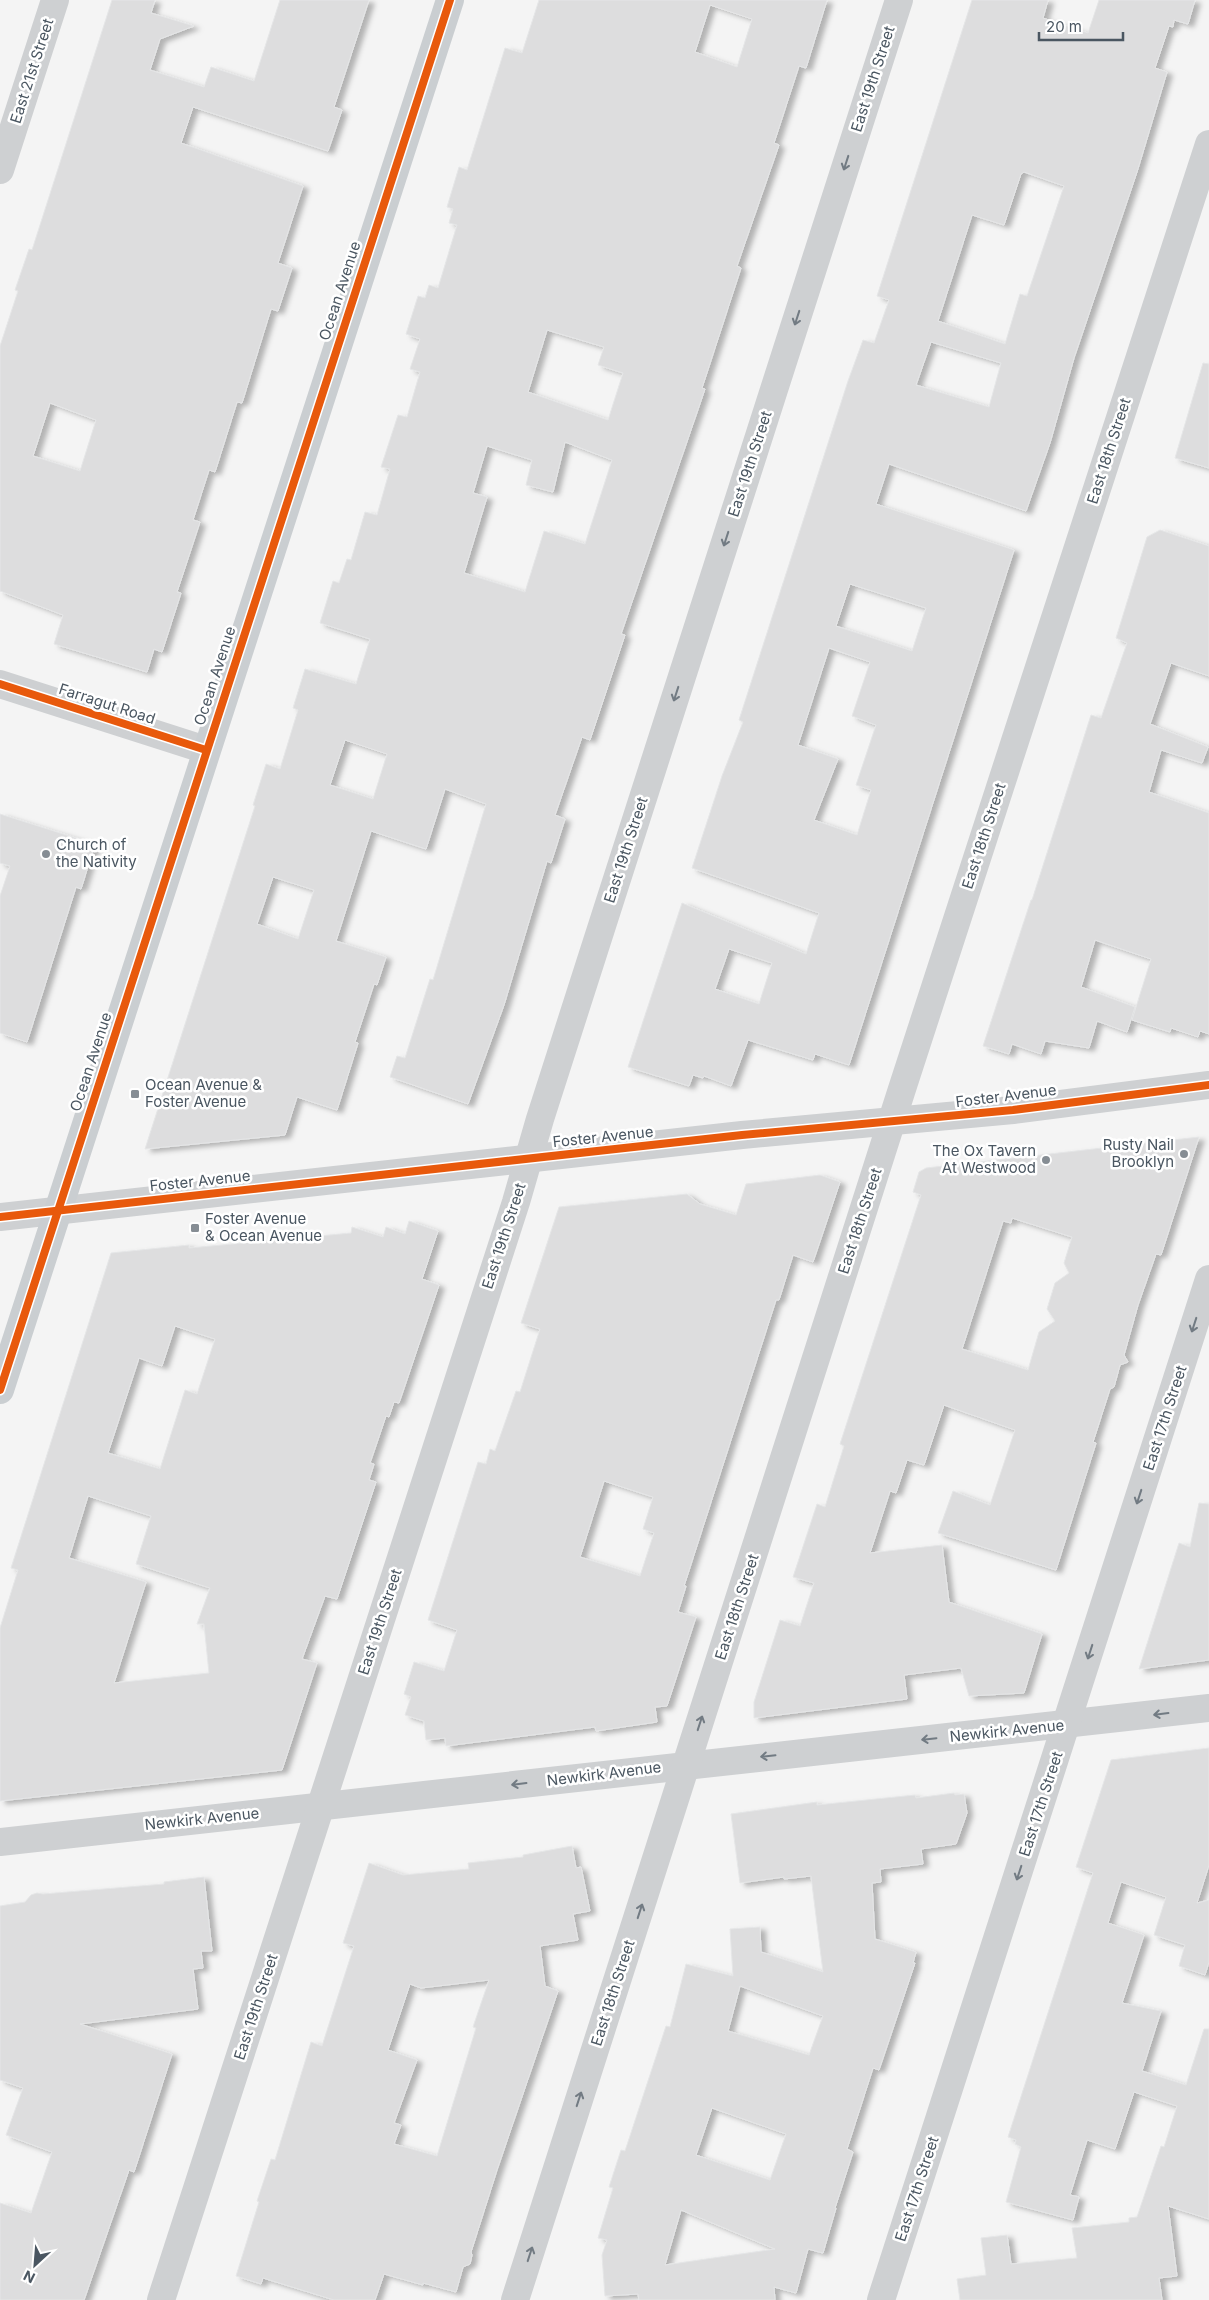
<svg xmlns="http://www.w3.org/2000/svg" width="1209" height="2300" viewBox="0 0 1209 2300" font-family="Inter,sans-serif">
<defs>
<filter id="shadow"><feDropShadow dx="5.5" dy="3" stdDeviation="2.5" flood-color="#0004"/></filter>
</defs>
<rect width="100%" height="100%" fill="#f4f4f4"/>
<g fill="#ddddde" stroke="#e5e6e7" fill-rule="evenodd" filter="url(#shadow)">
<path d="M112,0H155L151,13L194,26L160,39L150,70L204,87L211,67L254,81L280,0H369L334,107L342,110L328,151L193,107L181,143L303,186L278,263L292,268L278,311L271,309L242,403L237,402L215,472L209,470L193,520L200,522L177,592L181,593L162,652L154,649L147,672L54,644L63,615L0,591V346L18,291L15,290L29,249L32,250ZM50,403L96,420L80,471L33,456Z"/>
<path d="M539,0H827L806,68L799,66L774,143L779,145L737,266L741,268L702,388L705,389L621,634L625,635L590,740L582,737L555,815L565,819L551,863L547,861L504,1005L468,1104L390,1077L397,1056L405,1058L430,979L433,980L486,804L445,789L426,849L371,831L336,941L386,957L377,985L374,984L355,1042L358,1043L337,1110L297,1097L285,1135L145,1149L255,806L253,805L266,764L280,769L298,710L293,708L305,669L356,684L370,639L320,623L333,581L339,583L347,559L351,560L365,512L377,515L390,469L381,467L398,415L407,417L420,372L410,369L420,339L406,334L418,296L425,298L429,285L438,288L457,225L449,223L453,209L447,207L459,167L467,170L505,48L522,53ZM710,5L752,19L737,67L695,52ZM547,330L604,347L598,365L623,373L608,420L528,392ZM565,442L612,460L585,544L544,531L525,592L464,573L487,497L473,493L487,446L532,460L526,485L553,492ZM345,740L387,754L373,799L330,785ZM273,877L314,890L298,939L257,924Z"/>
<path d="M972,0H1048L1043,18L1088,33L1099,0H1195L1188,24L1174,20L1173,27L1169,26L1155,68L1167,72L1137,172L1074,358L1050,443L1026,511L889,464L876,504L1014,550L849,1065L815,1054L813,1060L748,1040L731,1086L704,1076L703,1078L693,1075L689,1086L628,1067L682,903L806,954L819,913L692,868L722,776L743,722L739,720L848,381L863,340L874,343L889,300L877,296ZM1024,172L1064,186L1027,296L1020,294L1005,344L938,321L972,215L1004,225L1021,174ZM931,342L1001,363L989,407L916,385ZM850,584L926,608L912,651L836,626ZM829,648L870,662L852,716L876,725L856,785L871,790L857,835L814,820L838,759L798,745ZM729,949L772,963L759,1004L715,989Z"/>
<path d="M1203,363L1209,364V468L1175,458Z"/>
<path d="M1160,530L1209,546V676L1171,663L1150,724L1208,747L1202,763L1161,750L1149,792L1209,813V1034L1200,1031L1198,1037L1171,1028L1170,1032L1132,1020L1151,959L1095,940L1081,987L1135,1007L1127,1032L1097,1021L1089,1048L1045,1041L1041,1054L1012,1044L1009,1054L983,1046L1031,900H1032L1091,715L1101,718L1127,643L1116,638L1147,537Z"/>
<path d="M0,814L95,844L81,889L76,887L27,1042L0,1033V896L10,866L0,863Z"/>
<path d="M1199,1137L1161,1255L1156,1254L1138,1305L1124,1355L1128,1362L1120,1365L1114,1387L1110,1389L1093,1442L1096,1443L1056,1570L938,1533L953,1491L990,1505L1015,1430L944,1405L924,1465L907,1460L896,1493L890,1491L870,1553L942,1545L949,1602L1042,1634L1024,1693L969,1696L961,1668L904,1675L907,1699L754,1718V1702L780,1620L800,1626L814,1583L793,1577L817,1504L825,1507L844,1446L840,1444L921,1195L913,1192L919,1172L926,1168ZM1012,1218L1072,1237L1064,1263L1069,1273L1055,1283L1047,1309L1055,1321L1039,1332L1028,1370L962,1349L1003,1221L1011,1223Z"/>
<path d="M820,1175L840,1182L813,1262L793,1255L779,1300H776L684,1586H686L678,1612L696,1617L667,1706L655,1707L657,1722L596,1731L595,1727L446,1746L445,1738L426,1740L424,1721L405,1715L411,1697L404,1694L414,1662L444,1671L457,1630L428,1620L478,1462L486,1464L490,1449L495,1451L516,1391L520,1392L540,1329L521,1323L559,1207L687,1194L700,1204L736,1215L746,1184ZM604,1481L653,1497L643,1529L654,1533L640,1576L580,1557Z"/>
<path d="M409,1221L438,1231L422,1279L439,1285L399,1403L394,1402L389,1417L386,1416L370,1463L374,1464L369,1480L376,1482L337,1599L325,1596L302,1659L317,1663L282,1770L0,1801V1628L18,1570L11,1568L111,1253L189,1245V1248L351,1233L352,1227L383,1237L386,1227L405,1234ZM175,1326L215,1339L197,1394L185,1390L160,1469L108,1453L139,1358L162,1366ZM88,1496L151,1516L136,1564L210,1588L197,1624H204L209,1673L114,1683L146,1582L69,1558Z"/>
<path d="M1199,1503L1209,1504V1660L1139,1669L1179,1543L1190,1547Z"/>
<path d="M1209,1748V1865L1197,1903L1209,1900V1962L1205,1975L1179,1966L1185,1945L1154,1935L1166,1897L1121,1882L1108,1923L1144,1935L1122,2003L1161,2011L1142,2071L1186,2085L1204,2029H1209V2219L1168,2206L1177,2276L1159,2278L1162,2300H960L957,2279L986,2275L981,2238L1007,2235L1011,2264L1077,2258L1072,2228L1129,2222V2218L1137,2217L1161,2146L1164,2147L1177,2106L1134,2092L1115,2149L1087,2140L1070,2195L1079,2197L1073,2220L1006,2202L1021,2147L1015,2144L1016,2140L1008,2137L1093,1873L1076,1867L1111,1760Z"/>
<path d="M954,1793L955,1795L964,1794L967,1813L956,1844L921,1849L923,1864L880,1869L881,1882L872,1883L875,1939L916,1952L913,1963H915L879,2070L873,2068L847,2149L853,2152L835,2208H836L823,2253L808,2249L796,2293L774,2287L775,2300H639L638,2294L605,2296L602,2255L607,2240L598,2238L613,2188L609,2187L621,2150L625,2151L666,2026L670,2027L686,1964L733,1976L730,1929L760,1927L761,1952L823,1972L811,1876L784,1879V1877L740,1883L731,1814L817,1802V1805L915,1795L916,1798ZM740,1986L823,2016L809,2055L728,2031ZM712,2108L786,2134L770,2180L696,2155ZM681,2210L775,2249L665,2265Z"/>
<path d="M572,1846L576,1868L581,1867L590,1911L573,1914L578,1940L540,1946L545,1986L558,1991L497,2170L471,2252L472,2255L470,2264L463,2267L456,2292L423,2283V2285L384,2274L375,2300H334L263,2278L261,2284L236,2276L259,2202L257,2201L271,2159L275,2160L311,2042L322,2046L354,1946L343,1943L369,1863L403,1875L469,1869L468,1863L523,1857V1855ZM489,1980L473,2027L476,2028L437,2156L394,2144L401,2125L394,2123L417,2060L388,2050L410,1984L421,1988Z"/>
<path d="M204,1877L212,1951H201L203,1968L193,1969L198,2009L80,2024L172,2054L134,2172L129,2170L84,2300H0V2203L31,2213L52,2152L6,2135L23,2088L0,2080V1906L25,1902L31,1895L37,1893L43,1894L164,1884V1882Z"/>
</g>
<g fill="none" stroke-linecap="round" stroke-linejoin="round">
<g stroke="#ced0d2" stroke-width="28">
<path d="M0,170L55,0"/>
<path d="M0,684L206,750"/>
<path d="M0,1217L742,1135L1013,1110L1209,1085"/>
<path d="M0,1842L1209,1708"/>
<path d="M161,2300L516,1202L540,1119L899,0"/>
<path d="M515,2300L902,1089L1209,144"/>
<path d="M881,2300L1209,1279"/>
</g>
<path stroke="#caced1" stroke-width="28" d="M0,1390L450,0"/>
<g stroke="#fff" stroke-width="11">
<g id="cycleway">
<path d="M0,684L206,750"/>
<path d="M0,1217L742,1135L1013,1110L1209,1085"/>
<path d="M0,1390L450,0"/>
</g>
</g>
<use href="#cycleway" stroke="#e8590c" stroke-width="8"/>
</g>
<defs><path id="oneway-shaft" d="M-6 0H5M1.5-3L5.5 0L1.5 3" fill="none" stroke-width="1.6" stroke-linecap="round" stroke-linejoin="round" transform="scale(1.25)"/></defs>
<g stroke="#727b83">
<use href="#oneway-shaft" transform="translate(846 163) rotate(108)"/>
<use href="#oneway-shaft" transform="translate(797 318) rotate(108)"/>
<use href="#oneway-shaft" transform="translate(726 539) rotate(108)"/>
<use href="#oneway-shaft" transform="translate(676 694) rotate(108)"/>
<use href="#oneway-shaft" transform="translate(1194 1325) rotate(108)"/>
<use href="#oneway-shaft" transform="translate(1139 1497) rotate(108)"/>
<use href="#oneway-shaft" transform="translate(1090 1652) rotate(108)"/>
<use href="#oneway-shaft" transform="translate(1161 1714) rotate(173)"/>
<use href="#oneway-shaft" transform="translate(700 1723) rotate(-72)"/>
<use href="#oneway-shaft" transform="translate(929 1739) rotate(174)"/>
<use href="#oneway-shaft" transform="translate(768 1756) rotate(174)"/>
<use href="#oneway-shaft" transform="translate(519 1784) rotate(173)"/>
<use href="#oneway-shaft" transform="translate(1019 1873) rotate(108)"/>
<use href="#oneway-shaft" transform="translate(640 1911) rotate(-72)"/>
<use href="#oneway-shaft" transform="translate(579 2099) rotate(-72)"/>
<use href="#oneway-shaft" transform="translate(530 2254) rotate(-72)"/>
</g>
<g fill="#868d94" stroke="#fff" stroke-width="2">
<circle cx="46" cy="854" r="5"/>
<rect x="130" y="1089" width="10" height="10" rx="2.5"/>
<circle cx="1184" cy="1154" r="5"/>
<circle cx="1046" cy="1160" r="5"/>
<rect x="190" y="1223" width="10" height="10" rx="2.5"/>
</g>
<g text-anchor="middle" stroke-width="5" stroke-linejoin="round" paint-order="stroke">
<g font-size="15" fill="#4a5661" stroke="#fff">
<text transform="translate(32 71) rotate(-72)" y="5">East 21st Street</text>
<text transform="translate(873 79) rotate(-72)" y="5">East 19th Street</text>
<text transform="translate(340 291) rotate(-72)" y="5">Ocean Avenue</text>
<text transform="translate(1109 451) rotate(-72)" y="5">East 18th Street</text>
<text transform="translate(750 464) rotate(-72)" y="5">East 19th Street</text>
<text transform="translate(215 676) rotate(-72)" y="5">Ocean Avenue</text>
<text transform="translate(107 704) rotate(18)" y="5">Farragut Road</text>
<text transform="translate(984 836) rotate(-72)" y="5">East 18th Street</text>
<text transform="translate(626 850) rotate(-72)" y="5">East 19th Street</text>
<text transform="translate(91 1062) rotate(-72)" y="5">Ocean Avenue</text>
<text transform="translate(1006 1096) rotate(-7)" y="5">Foster Avenue</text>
<text transform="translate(603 1137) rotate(-6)" y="5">Foster Avenue</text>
<text transform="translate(200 1181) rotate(-6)" y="5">Foster Avenue</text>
<text transform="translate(860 1221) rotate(-72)" y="5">East 18th Street</text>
<text transform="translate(504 1236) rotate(-72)" y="5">East 19th Street</text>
<text transform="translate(1165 1418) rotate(-72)" y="5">East 17th Street</text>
<text transform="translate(737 1607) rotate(-72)" y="5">East 18th Street</text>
<text transform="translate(380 1622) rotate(-72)" y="5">East 19th Street</text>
<text transform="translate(1007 1731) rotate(-6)" y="5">Newkirk Avenue</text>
<text transform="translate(604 1774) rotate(-7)" y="5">Newkirk Avenue</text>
<text transform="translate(1041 1804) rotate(-72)" y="5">East 17th Street</text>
<text transform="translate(202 1819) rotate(-6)" y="5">Newkirk Avenue</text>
<text transform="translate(613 1993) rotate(-72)" y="5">East 18th Street</text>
<text transform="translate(256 2007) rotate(-72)" y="5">East 19th Street</text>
<text transform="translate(917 2189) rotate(-72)" y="5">East 17th Street</text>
</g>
<g font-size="15" fill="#4a5661" stroke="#fff" text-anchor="start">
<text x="56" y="850">Church of<tspan x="56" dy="17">the Nativity</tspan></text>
<text x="145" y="1090">Ocean Avenue &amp;<tspan x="145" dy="17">Foster Avenue</tspan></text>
<text x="1174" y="1150" text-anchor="end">Rusty Nail<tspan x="1174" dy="17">Brooklyn</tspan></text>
<text x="1036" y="1156" text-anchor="end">The Ox Tavern<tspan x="1036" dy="17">At Westwood</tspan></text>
<text x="205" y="1224">Foster Avenue<tspan x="205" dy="17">&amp; Ocean Avenue</tspan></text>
</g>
</g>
<g transform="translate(35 2265) rotate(206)" stroke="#ffffff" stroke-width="4" paint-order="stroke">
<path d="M0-4L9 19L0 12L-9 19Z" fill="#4a5661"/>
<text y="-8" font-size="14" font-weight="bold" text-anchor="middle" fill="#4a5661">N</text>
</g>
<path d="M1039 32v8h84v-8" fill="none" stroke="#4a5661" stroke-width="2.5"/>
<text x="1046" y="32" font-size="15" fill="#4a5661" stroke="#ffffff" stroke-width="4" paint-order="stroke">20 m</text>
</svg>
